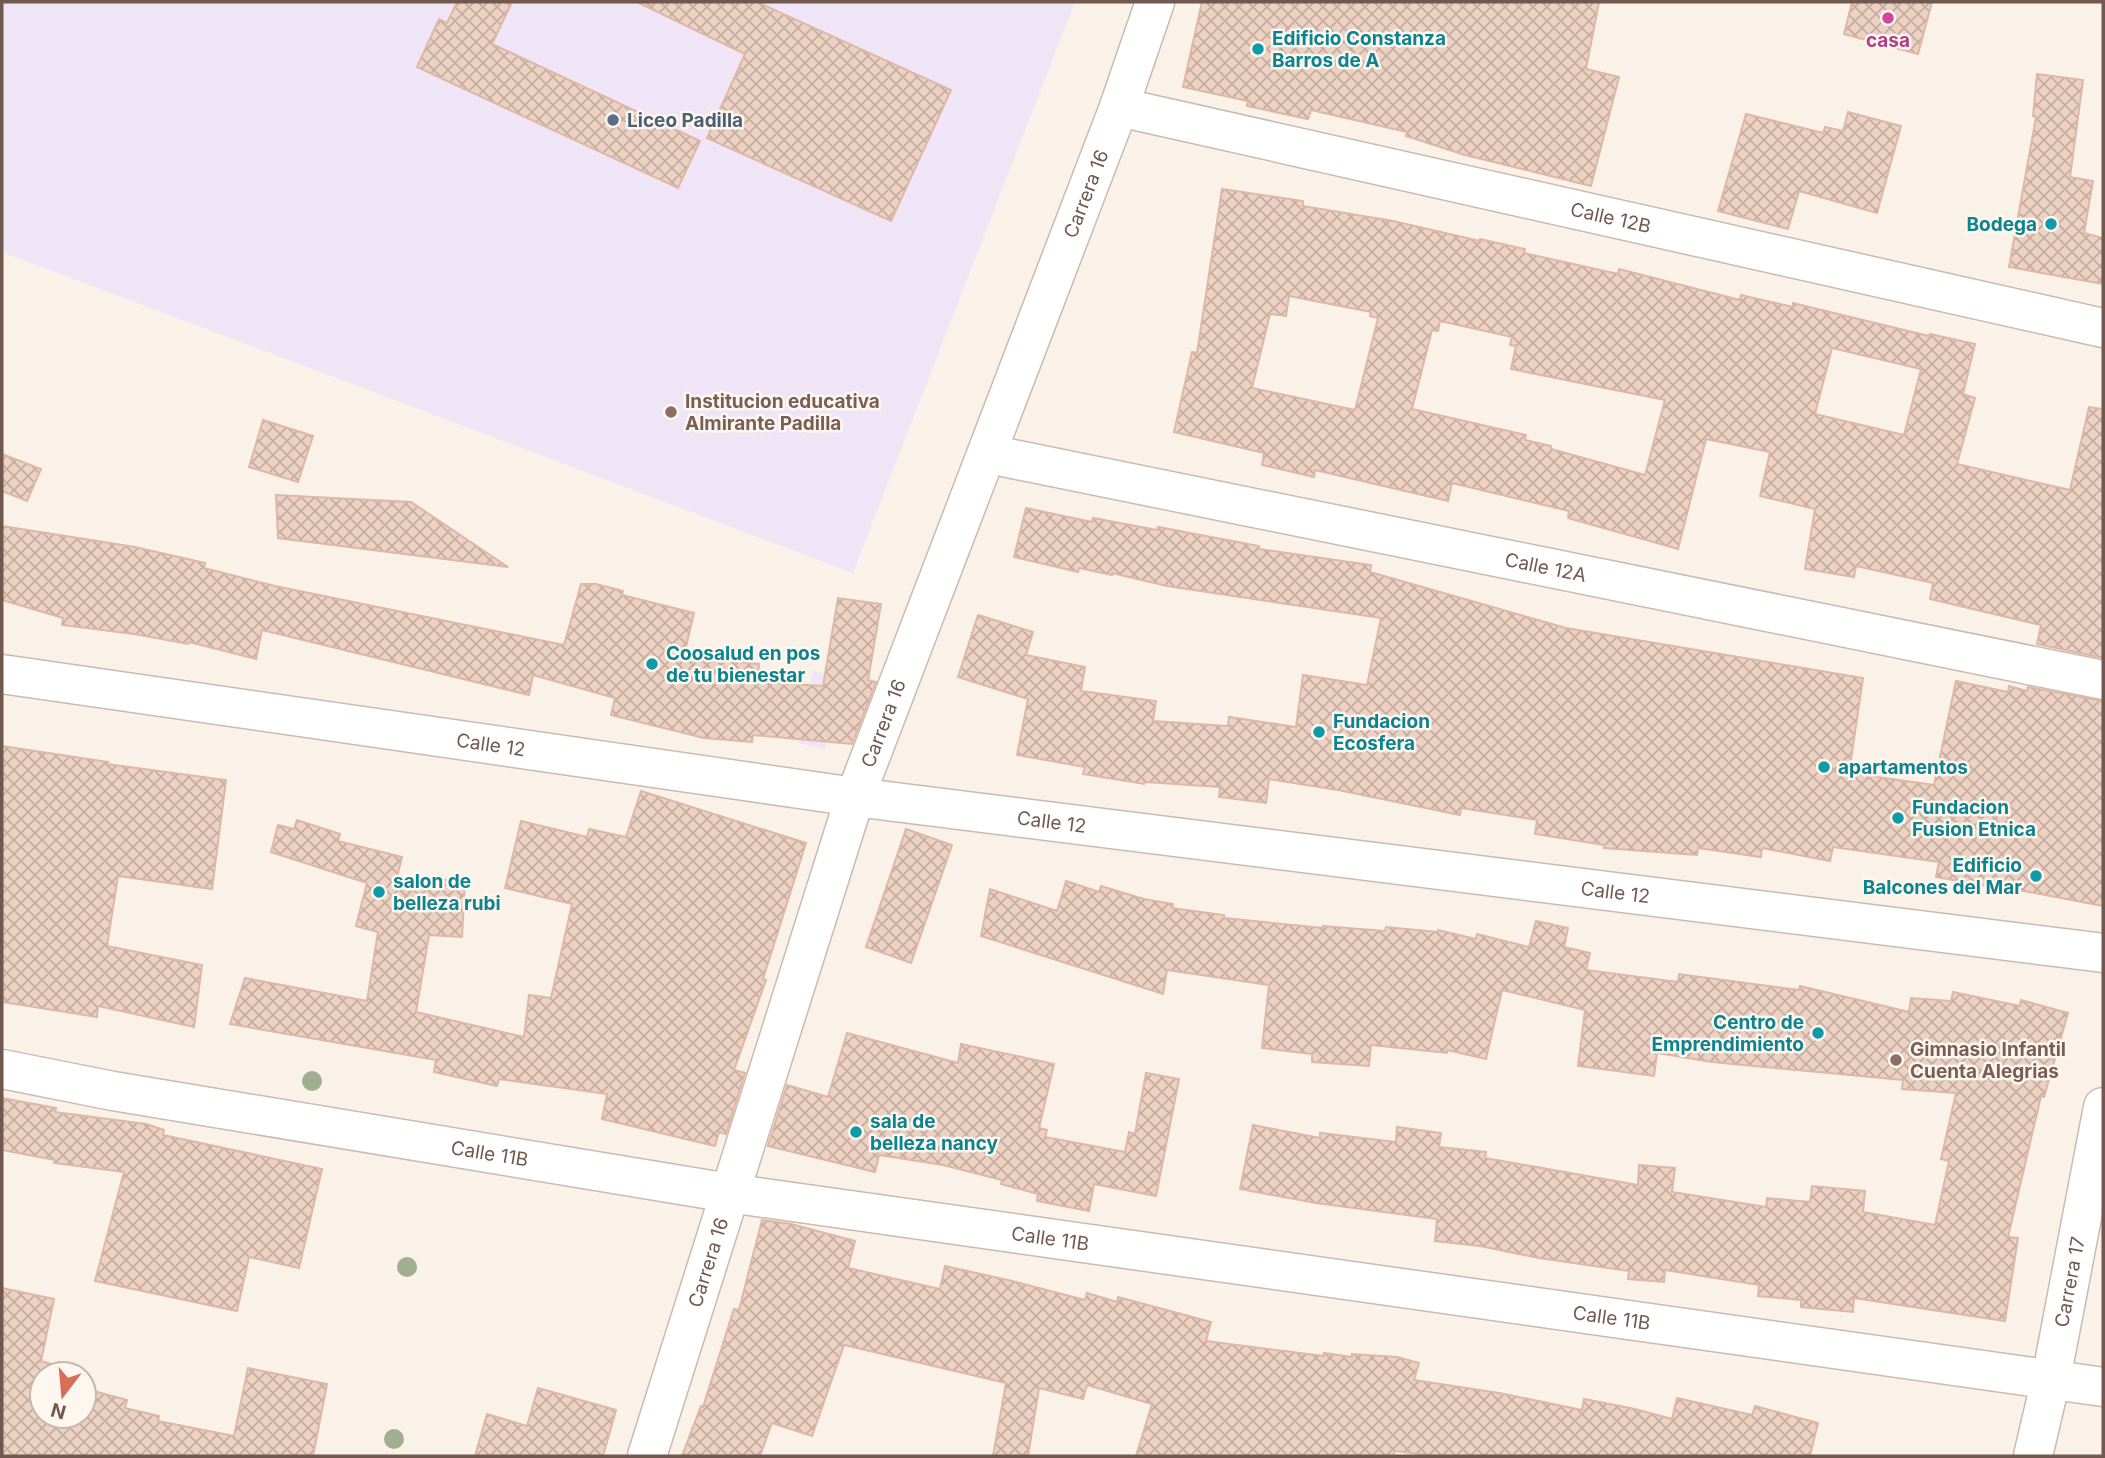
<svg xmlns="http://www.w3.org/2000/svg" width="2105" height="1458" viewBox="0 0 2105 1458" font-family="Inter,sans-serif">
<defs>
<pattern id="building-cross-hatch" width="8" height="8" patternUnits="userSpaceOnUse" patternTransform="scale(1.75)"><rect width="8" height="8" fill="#edd1c3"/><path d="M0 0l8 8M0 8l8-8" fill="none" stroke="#c4ada1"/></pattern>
</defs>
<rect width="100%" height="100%" fill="#faf2e9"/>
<g fill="#efe5f7">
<path d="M2,2H1075L853,573L2,252Z"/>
<path d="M813,671L841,677L825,750L798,743Z"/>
</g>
<g fill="url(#building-cross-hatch)" stroke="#deb7a5" stroke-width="2" fill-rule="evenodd">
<path d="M457,2H512L492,44L700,141L678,188L417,67L439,19L447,23Z"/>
<path d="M637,2H757L951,90L891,221L707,138L745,54Z"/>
<path d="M1202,2H1599L1586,69L1619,77L1591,186L1465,155L1406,136L1407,132L1311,110L1308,119L1247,106L1248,101L1183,87Z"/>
<path d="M1852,2H1932L1918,54L1844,34Z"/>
<path d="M2037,74L2083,80L2070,177L2093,181L2084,233L2103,238V284L2009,267L2036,117L2033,116Z"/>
<path d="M1848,112L1901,126L1877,213L1799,191L1788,229L1718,211L1746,114L1823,133L1825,127L1843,131Z"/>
<path d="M1222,189L1303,201V206L1393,221L1480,241V239L1525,249L1524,253L1618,274L1619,269L1740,300L1741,295L1793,307V303L1929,336L1930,334L1975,344L1963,394L1975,398L1957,464L2070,490L2089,407L2103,409V658L2037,644L2041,625L1930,599L1933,583L1856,566L1854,577L1805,569L1815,509L1760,496L1770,452L1706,439L1678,549L1568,518L1569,511L1452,483L1448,501L1315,470L1314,477L1262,465L1264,453L1174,432L1192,352L1197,353ZM1289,296L1371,312L1370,316L1378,318L1355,410L1252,388L1270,314L1286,316ZM1440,321L1512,337L1510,345L1516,346L1511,369L1665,400L1645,475L1551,449V446L1525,440L1526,435L1412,409L1432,330L1438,331ZM1832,348L1921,369L1904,435L1815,414Z"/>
<path d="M263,420L313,436L298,482L249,467Z"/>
<path d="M2,454L41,469L27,501L2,491Z"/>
<path d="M276,495L411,502L508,567L278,538Z"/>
<path d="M1026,508L1092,522L1093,518L1157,530L1158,527L1259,546V549L1371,565L1370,572L1566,628L1863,678L1849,773L1934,785L1956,681L2008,692L2009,686L2027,691L2028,687L2103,701V906L1987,884L1986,886L1936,877L1939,862L1833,847L1830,861L1762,848L1761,857L1698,848L1697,855L1604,848V845L1535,834L1537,820L1461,808L1460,815L1338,790L1269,779L1266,803L1219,797L1220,787L1145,782L1144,784L1083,774L1085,767L1017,755L1028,699L958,677L978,615L1033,632L1026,655L1085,667L1081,691L1156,701L1153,721L1228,726L1229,717L1296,727L1303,675L1367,685L1381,618L1167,586L1112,573V575L1079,568L1078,572L1014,557Z"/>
<path d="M2,526L135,547L205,563L204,568L275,586L564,645L581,584H596L623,591L622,595L694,613L685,651L728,661L759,664L758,682L823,686L838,598L881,604L868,680L876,682L852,744L753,735L752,742L704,738L611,715L615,698L533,675L529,695L262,630L256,659L189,642L188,644L134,634L62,625L63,618L2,600Z"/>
<path d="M2,746L108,762L107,764L226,780L212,889L118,876L107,946L202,965L194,1027L98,1006L97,1017L2,1002Z"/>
<path d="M641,791L806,843L763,979L766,980L734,1070L745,1073L726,1134L719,1132L715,1146L602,1119L607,1094L499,1079L497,1086L434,1072L436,1060L230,1024L245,978L367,1001L378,932L356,926L367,883L271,852L278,825L294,829L297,820L340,834L338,841L402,857L397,877L465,881L462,937L429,935L416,1012L524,1037L529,995L551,998L572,904L505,888L521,821L587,837L589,829L626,837Z"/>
<path d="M906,829L952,845L911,963L866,947Z"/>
<path d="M1066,881L1099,892L1101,886L1144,899L1173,904L1172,908L1224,915V918L1323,928V926L1385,931L1386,927L1438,932V930L1476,939L1477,934L1529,947L1536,921L1568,928L1564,947L1590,953L1586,970L1678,982L1679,974L1799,990L1800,986L1909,1012L1911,998L1951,1001L1953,992L2020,1006L2021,1000L2068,1013L2044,1097L2041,1096L2008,1237L2018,1238L2005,1321L1854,1298L1853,1312L1801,1307V1300L1758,1296L1759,1285L1665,1270L1664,1282L1628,1279L1629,1271L1539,1258L1480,1246L1435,1241L1437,1219L1316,1203L1240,1189L1253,1125L1320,1138V1133L1396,1142L1397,1127L1441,1133L1439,1147L1486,1152L1485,1158L1638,1185L1639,1165L1675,1168L1672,1192L1766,1207L1767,1198L1810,1202L1812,1186L1865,1191L1863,1212L1935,1225L1949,1161L1941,1159L1956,1093L1902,1089L1903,1080L1712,1062L1657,1053L1654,1076L1578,1066L1585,1010L1502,990L1486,1059L1447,1050V1053L1371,1045L1369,1066L1312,1062V1054L1262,1048L1269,985L1167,970L1163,994L981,936L990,889L1057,911Z"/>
<path d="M847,1033L958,1063L961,1044L1054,1064L1039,1128L1047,1130L1045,1137L1125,1152L1129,1132L1135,1134L1146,1073L1179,1079L1156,1196L1094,1184L1089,1211L1037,1201L1038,1194L1001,1184L1002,1180L943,1165L879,1155L875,1172L768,1146L787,1085L828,1097Z"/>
<path d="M2,1098L56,1108L55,1112L146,1124L164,1130L163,1135L322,1169L299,1268L249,1257L237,1311L95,1281L124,1172L54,1163L55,1160L2,1150Z"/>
<path d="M762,1220L791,1224L855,1241L848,1268L940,1289L945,1266L1012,1281L1085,1300L1087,1293L1117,1302L1118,1297L1211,1322L1206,1341L1324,1356V1353L1352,1357V1354L1397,1357L1419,1363L1414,1380L1499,1393L1582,1410L1584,1399L1635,1409L1672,1419L1677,1398L1752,1415L1755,1406L1818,1423L1810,1456H1437L1395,1451L1393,1456H1136L1152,1404L1087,1385L1083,1399L1039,1388L1028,1456H993L1006,1383L844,1345L812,1436L772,1423L760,1456H682L701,1406L703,1407L734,1309L739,1310Z"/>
<path d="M2,1288L54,1299L41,1361L89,1375L86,1389L127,1400L125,1408L159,1416L158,1421L234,1436L248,1368L327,1384L313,1456H2ZM42,1374H84V1416H42Z"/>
<path d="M538,1388L616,1410L603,1456H475L487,1414L527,1426Z"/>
</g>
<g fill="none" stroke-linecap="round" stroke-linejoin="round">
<g stroke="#cbbaaf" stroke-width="41">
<g id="minor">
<path id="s1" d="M1119,107L2103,328"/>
<path id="s2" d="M988,454L2103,680"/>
<path id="s3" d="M2,674L855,797L2103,953"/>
<path id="s4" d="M2,1069L113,1091L729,1193L2103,1387"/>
<path id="s5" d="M647,1456L855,797L1119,107L1155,2"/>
<path id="s6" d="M2033,1456L2051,1379L2103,1107"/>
</g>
</g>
<use href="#minor" stroke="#fff" stroke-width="38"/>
</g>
<g fill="#a1ae90">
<circle cx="312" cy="1081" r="10"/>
<circle cx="407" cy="1267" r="10"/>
<circle cx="394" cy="1439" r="10"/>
</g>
<circle fill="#d1479c" stroke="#fdf7ef" stroke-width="2.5" cx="1888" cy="18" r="7"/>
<g fill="#0f9aa8" stroke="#fdf7ef" stroke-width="2.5">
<circle cx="1258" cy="49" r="7"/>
<circle cx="2051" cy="224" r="7"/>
<circle cx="652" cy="664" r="7"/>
<circle cx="1319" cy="732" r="7"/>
<circle cx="1824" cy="767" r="7"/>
<circle cx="1898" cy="818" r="7"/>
<circle cx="2036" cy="876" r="7"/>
<circle cx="379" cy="892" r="7"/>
<circle cx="1818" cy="1033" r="7"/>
<circle cx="856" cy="1132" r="7"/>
</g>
<circle fill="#5c6f8a" stroke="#fdf7ef" stroke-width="2.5" cx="613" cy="120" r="7"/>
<g fill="#8d6e63" stroke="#fdf7ef" stroke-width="2.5">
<circle cx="671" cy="412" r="7"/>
<circle cx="1896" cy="1060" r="7"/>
</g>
<g text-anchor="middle" stroke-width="5" stroke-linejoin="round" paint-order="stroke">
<g font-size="19" font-weight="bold" fill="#0d838f" stroke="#fdf7ef" text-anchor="start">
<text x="1272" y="45">Edificio Constanza<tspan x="1272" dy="22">Barros de A</tspan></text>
<text x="2037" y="231" text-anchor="end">Bodega</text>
<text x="666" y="660">Coosalud en pos<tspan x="666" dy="22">de tu bienestar</tspan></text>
<text x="1333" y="728">Fundacion<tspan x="1333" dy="22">Ecosfera</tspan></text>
<text x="1838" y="774">apartamentos</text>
<text x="1912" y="814">Fundacion<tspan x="1912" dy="22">Fusion Etnica</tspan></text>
<text x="2022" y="872" text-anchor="end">Edificio<tspan x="2022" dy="22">Balcones del Mar</tspan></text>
<text x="393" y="888">salon de<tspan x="393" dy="22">belleza rubi</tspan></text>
<text x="1804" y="1029" text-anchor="end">Centro de<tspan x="1804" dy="22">Emprendimiento</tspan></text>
<text x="870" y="1128">sala de<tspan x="870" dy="22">belleza nancy</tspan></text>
</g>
<g font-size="19" font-weight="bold" fill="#b23c85" stroke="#fdf7ef">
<text x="1888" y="47">casa</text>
</g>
<g font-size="19" font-weight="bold" fill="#4e5e75" stroke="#fdf7ef" text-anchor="start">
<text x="627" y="127">Liceo Padilla</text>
</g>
<g font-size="19" fill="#72594f" stroke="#fdf7ef">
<text dy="7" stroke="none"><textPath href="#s5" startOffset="1337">Carrera 16</textPath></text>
<text dy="7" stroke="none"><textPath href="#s1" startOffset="504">Calle 12B</textPath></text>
<text dy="7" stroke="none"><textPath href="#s2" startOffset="569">Calle 12A</textPath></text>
<text dy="7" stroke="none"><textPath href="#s5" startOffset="770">Carrera 16</textPath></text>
<text dy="7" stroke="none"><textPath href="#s3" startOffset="494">Calle 12</textPath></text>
<text dy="7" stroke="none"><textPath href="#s3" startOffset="1060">Calle 12</textPath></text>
<text dy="7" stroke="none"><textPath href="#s3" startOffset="1628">Calle 12</textPath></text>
<text dy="7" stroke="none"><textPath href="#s4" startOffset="495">Calle 11B</textPath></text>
<text dy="7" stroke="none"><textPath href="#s4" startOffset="1062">Calle 11B</textPath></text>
<text dy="7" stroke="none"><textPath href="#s5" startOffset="203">Carrera 16</textPath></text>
<text dy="7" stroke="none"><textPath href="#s6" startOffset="178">Carrera 17</textPath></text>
<text dy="7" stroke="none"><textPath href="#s4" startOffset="1629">Calle 11B</textPath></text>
</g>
<g font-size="19" font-weight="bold" fill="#785e54" stroke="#fdf7ef" text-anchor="start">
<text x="685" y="408">Institucion educativa<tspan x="685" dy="22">Almirante Padilla</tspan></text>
<text x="1910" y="1056">Gimnasio Infantil<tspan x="1910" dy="22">Cuenta Alegrias</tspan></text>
</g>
</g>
<rect width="2105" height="1458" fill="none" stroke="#72594f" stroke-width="7"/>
<g transform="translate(63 1395) rotate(196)"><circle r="33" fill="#fdf7ef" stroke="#c5b8af" stroke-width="2"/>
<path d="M0-5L12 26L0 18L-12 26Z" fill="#d86e5a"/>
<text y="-10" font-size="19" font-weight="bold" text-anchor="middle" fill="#72594f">N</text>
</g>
</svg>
